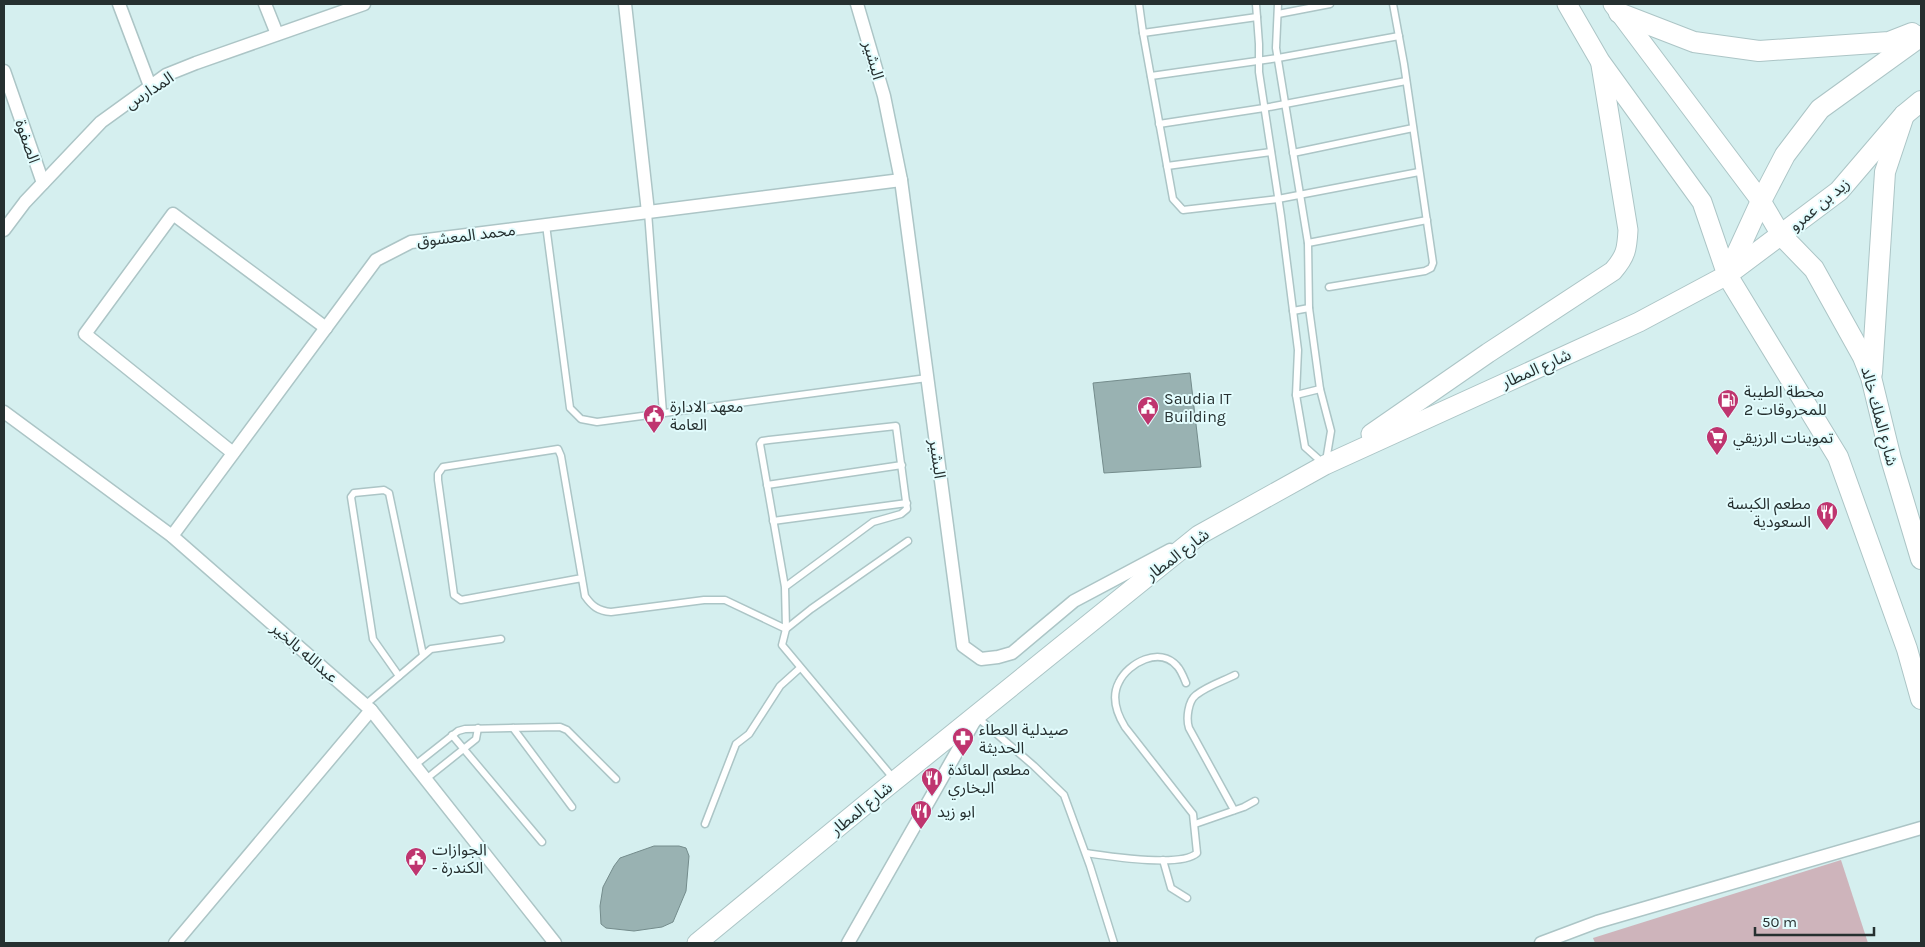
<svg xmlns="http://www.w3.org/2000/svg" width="1925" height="947" viewBox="0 0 1925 947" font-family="Karla,'Noto Sans Arabic',sans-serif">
<rect width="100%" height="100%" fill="#d5efef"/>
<path fill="#ceb4bb" d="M1841,860L1868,943H1595L1593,938Z"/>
<g fill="#99b2b2" stroke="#748c8c">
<path d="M1190,373L1201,467L1104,473L1093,383Z"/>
<path d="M654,846H679L686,848L689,856L686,891L673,922L662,927L634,931L606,928L601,924L600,906L603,887L614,866L620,858Z"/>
</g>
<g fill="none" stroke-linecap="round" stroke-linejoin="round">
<g stroke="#acc5c6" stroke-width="9">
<g id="lane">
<path d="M1139,4L1143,33L1257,17"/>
<path d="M1256,4L1259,44V72L1281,216L1298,350L1296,395L1305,447L1324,464"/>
<path d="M1278,4L1276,48L1308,243L1309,308L1320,389L1331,431L1326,461"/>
<path d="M1278,14L1330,4"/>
<path d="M1143,33L1173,199L1183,210L1278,199L1419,172"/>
<path d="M1151,76L1278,58L1399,36"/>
<path d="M1159,124L1264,108L1406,81"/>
<path d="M1293,153L1413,128"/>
<path d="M1167,166L1271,152"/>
<path d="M648,212L663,413"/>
<path d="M546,225L570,408L581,419L597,422L927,378"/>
<path d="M1308,243L1427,220"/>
<path d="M1329,287L1425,271L1431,268L1433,263L1404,64L1393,4"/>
<path d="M1293,311L1309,308"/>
<path d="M1296,395L1320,389"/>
<path d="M767,485L902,465"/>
<path d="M773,521L907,503"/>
<path d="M582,578L461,600L454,595L438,480V474L443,467L558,449L561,456L585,596C592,606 598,611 611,612L704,600H725L786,629L811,609L908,541"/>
<path d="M785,587L873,522L901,514L907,509L896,426L769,440L762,441L760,444L785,587L786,629L782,645L894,779"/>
<path d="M399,676L373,639L351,497L354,493L384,490L389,493L423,655"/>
<path d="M365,705L431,649L501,639"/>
<path d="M977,717L1034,766L1064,795L1090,866L1114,943"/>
<path d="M513,728L572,807"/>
<path d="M452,735L542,842"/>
<path d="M415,765L458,731L465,729L560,727L567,730L616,779"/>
<path d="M426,779L476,739L478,728"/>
<path d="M1234,810L1189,728C1186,719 1188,701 1196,695C1207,686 1223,681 1235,675"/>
<path d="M705,824L736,744L749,734L780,686L800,668"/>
<path d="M1195,824L1244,807L1255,801"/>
<path d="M1086,853C1107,856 1181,868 1197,853L1193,814L1125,727C1117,714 1111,697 1119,682C1128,663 1160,646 1177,666C1181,670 1184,678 1186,683"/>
<path d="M1163,860L1171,888L1187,898"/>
</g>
</g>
<g stroke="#acc5c6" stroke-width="15">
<g id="street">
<path d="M119,4L150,86"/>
<path d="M265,4L277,34"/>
<path d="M625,4L648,212"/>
<path d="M857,4L884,96L901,180L963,646L981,659L998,657L1012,653L1074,601L1170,550"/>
<path d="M4,71L43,183"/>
<path d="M4,230L25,202L101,122L166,75L196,63L364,4"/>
<path d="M4,412L172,536L371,710L555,943"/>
<path d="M233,453L85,334L173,214L326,328"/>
<path d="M172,536L376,260L411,242L901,180"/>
<path d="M175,943L371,710"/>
<path d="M848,943L975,720"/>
<path d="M1541,943L1597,922L1921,828"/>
</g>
</g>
<g stroke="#acc5c6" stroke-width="21">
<g id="secondary">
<path d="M1613,4L1761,201L1781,235"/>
<path d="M1371,434L1488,353L1613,271C1626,256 1627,249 1628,230L1601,65"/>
<path d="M697,943L882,791L1199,535L1325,465L1639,322L1727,275L1702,202L1600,61L1567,4"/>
</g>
</g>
<g stroke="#acc5c6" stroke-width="22">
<g id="primary">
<path d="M1619,13L1694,42L1759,51L1889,42L1912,33"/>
<path d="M1781,235L1814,269L1863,357L1871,377L1891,459L1921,559"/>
<path d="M1731,272L1839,191L1904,115L1921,101"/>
<path d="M1727,275L1838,457L1907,649L1921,699"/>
<path d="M1727,275L1761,201L1785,155L1820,109L1921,36"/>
<path d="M1872,373L1885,172L1904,115"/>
</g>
</g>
<use href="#lane" stroke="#fff" stroke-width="6"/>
<use href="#street" stroke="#fff" stroke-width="12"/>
<use href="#secondary" stroke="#fff" stroke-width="19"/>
<use href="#primary" stroke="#fff" stroke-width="20"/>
</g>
<defs>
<g id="fuel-pin" transform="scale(1.125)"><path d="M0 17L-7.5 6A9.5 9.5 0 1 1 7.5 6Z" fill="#bf356f" stroke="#e2fcfd"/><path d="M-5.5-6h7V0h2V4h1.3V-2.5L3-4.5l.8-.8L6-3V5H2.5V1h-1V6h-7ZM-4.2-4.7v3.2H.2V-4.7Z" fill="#fff"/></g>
<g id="civic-pin" transform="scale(1.125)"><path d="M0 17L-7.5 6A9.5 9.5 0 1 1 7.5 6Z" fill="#bf356f" stroke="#e2fcfd"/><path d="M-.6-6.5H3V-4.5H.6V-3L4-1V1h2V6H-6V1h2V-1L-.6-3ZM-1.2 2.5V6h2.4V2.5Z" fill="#fff"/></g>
<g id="supermarket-pin" transform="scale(1.125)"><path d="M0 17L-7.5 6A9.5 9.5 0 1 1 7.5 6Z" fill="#bf356f" stroke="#e2fcfd"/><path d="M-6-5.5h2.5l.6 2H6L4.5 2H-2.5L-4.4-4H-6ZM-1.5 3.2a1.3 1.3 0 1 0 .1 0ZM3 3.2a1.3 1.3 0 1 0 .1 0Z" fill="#fff"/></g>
<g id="restaurant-pin" transform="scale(1.125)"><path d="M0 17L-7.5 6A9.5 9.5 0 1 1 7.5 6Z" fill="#bf356f" stroke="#e2fcfd"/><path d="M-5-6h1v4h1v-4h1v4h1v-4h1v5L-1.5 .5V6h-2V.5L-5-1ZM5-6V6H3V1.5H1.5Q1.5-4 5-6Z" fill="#fff"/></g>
<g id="pharmacy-pin" transform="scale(1.125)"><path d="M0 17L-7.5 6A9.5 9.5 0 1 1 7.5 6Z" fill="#bf356f" stroke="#e2fcfd"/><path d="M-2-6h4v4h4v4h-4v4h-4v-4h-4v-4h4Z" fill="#fff"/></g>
</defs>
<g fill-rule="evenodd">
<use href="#fuel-pin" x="1728" y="400"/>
<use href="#civic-pin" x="1148" y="407"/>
<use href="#civic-pin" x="654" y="415"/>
<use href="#supermarket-pin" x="1717" y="437"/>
<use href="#restaurant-pin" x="1827" y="512"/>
<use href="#pharmacy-pin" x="963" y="738"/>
<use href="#restaurant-pin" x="932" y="778"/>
<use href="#restaurant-pin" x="921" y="811"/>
<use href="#civic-pin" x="416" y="858"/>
</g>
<g text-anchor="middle" stroke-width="4" stroke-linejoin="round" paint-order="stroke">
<g font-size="16" fill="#263030" stroke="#e2fcfd">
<text transform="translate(874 60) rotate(74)" y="6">البشير</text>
<text transform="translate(149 90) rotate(-33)" y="6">المدارس</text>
<text transform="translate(28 141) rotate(71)" y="6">الصفوة</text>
<text transform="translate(1819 204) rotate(-40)" y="6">زيد بن عمرو</text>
<text transform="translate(466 235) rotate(-7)" y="6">محمد المعشوق</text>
<text transform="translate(1536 368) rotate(-24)" y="6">شارع المطار</text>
<text transform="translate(1880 416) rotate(75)" y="6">شارع الملك خالد</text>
<text transform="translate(938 459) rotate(82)" y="6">البشير</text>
<text transform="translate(1177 554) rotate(-37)" y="6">شارع المطار</text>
<text transform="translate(305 652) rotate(41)" y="6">عبدالله بالخير</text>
<text transform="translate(861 808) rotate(-39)" y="6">شارع المطار</text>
</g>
<g font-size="16" fill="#263030" stroke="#e2fcfd" text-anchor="start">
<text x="1744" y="397">محطة الطيبة<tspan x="1744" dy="18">2 للمحروقات</tspan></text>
<text x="1164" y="404">Saudia IT<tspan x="1164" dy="18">Building</tspan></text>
<text x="670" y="412">معهد الادارة<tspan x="670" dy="18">العامة</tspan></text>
<text x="1733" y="443">تموينات الرزيقي</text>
<text x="1811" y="509" text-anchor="end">مطعم الكبسة<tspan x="1811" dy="18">السعودية</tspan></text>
<text x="979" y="735">صيدلية العطاء<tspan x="979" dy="18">الحديثة</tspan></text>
<text x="948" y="775">مطعم المائدة<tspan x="948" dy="18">البخاري</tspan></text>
<text x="937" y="817">ابو زيد</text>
<text x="432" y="855">الجوازات<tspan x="432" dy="18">- الكندرة</tspan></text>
</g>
</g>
<rect width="1925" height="947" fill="none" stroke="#263030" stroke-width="10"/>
<path d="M1755 927v8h119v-8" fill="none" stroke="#263030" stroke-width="2.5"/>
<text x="1762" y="927" font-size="15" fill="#263030" stroke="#e2fcfd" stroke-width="4" paint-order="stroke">50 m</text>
</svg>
